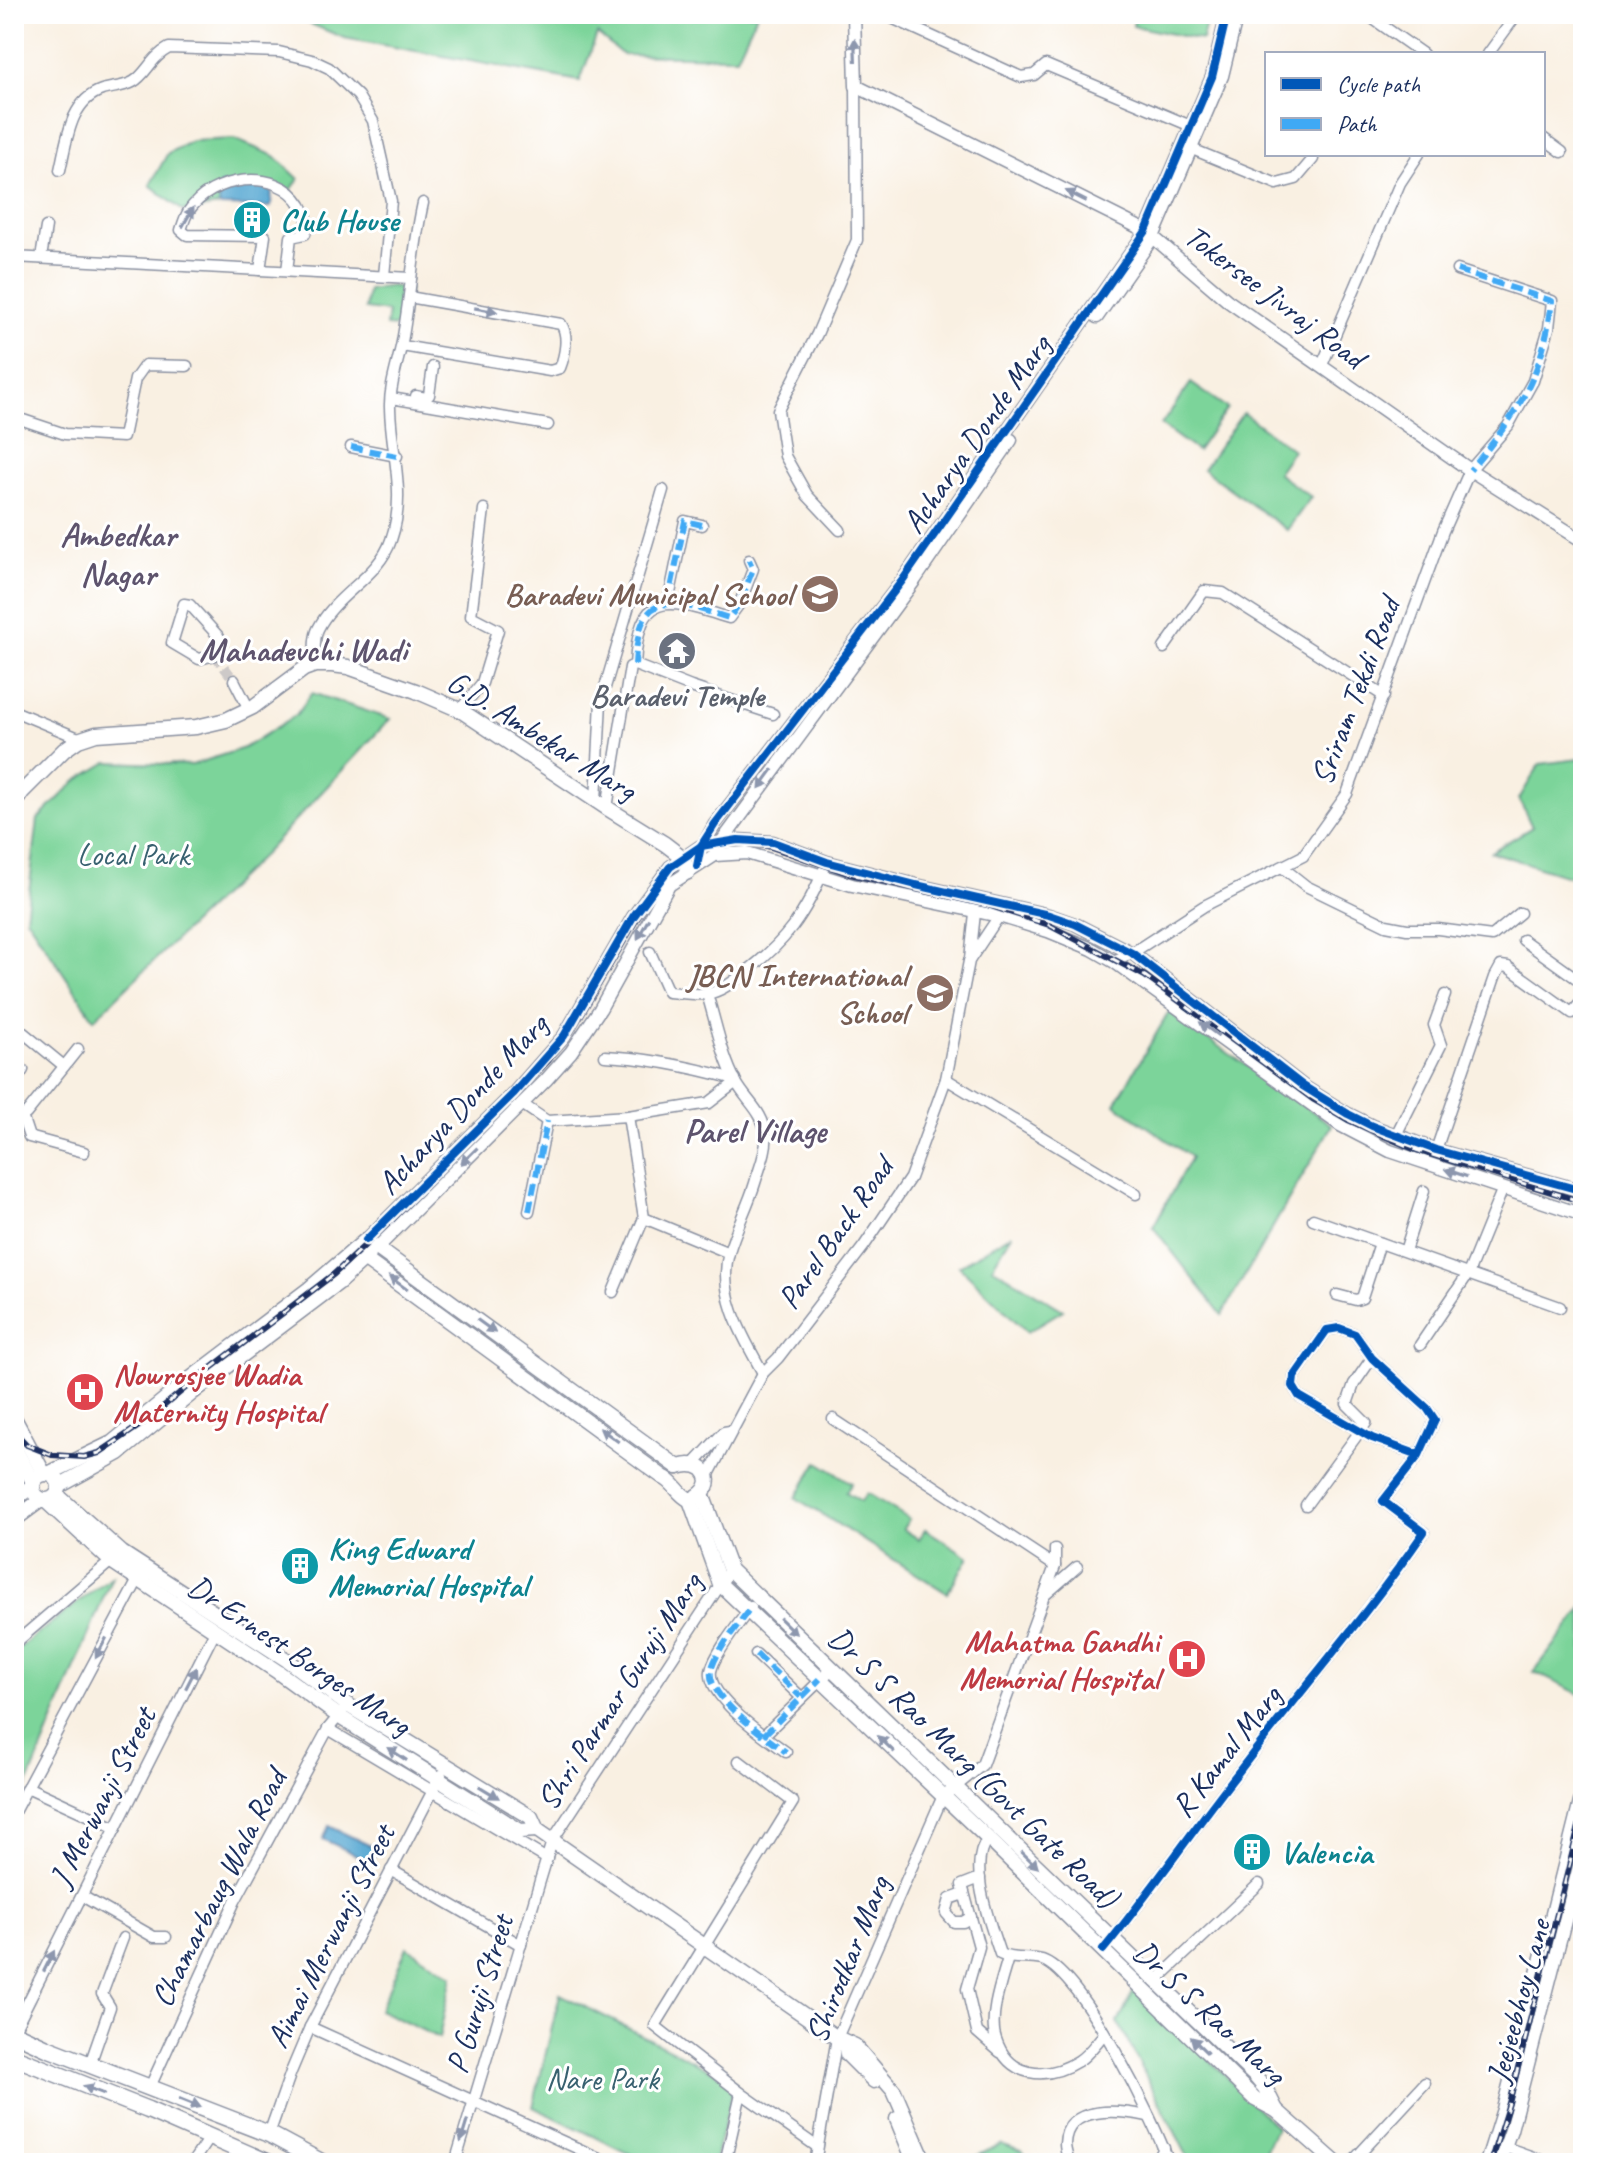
<svg xmlns="http://www.w3.org/2000/svg" width="1597" height="2177" viewBox="0 0 1597 2177" font-family="Caveat,sans-serif">
<rect width="100%" height="100%" fill="#fff"/>
<filter id="ink" filterUnits="userSpaceOnUse"><feTurbulence type="fractalNoise" baseFrequency=".0125" numOctaves="2"/><feDisplacementMap in="SourceGraphic" scale="16" xChannelSelector="R" yChannelSelector="G"/><feConvolveMatrix kernelMatrix="1 2 1 2 8 2 1 2 1" color-interpolation-filters="sRGB"/></filter>
<filter id="wash" filterUnits="userSpaceOnUse"><feTurbulence type="fractalNoise" baseFrequency=".006" numOctaves="4" result="noise"/><feDisplacementMap in="SourceGraphic" scale="32" xChannelSelector="R" yChannelSelector="G"/><feGaussianBlur stdDeviation="1.8" result="paint"/><feColorMatrix in="noise" values="0 0 0 0 0 0 0 0 0 0 0 0 0 0 0 0 0 1.4 0 .05"/><feComposite in="paint" operator="in"/></filter>
<g filter="url(#wash)">
<rect width="100%" height="100%" fill="#f9f0e2"/>
<g fill="#7bd49a" stroke="#4b827c" stroke-width="2">
<path d="M287,14H757L737,57L623,55L597,34L580,81L344,38Z"/>
<path d="M1135,14H1208L1202,40L1133,26Z"/>
<path d="M234,139L275,156L299,179L288,194L272,186L220,185L219,206L183,211L150,185L168,153L192,141Z"/>
<path d="M391,286L409,289L402,327L386,326L388,312L365,309L368,290Z"/>
<path d="M1191,383L1227,408L1197,451L1161,425Z"/>
<path d="M1243,413L1293,450L1277,473L1311,497L1287,530L1203,469Z"/>
<path d="M312,693L390,719L265,853L94,1019L26,917L38,819L75,782L108,762L192,765L244,748L296,715Z"/>
<path d="M1579,759L1583,768V883L1574,878L1491,852L1532,827L1519,799L1540,764Z"/>
<path d="M1169,1012L1332,1125L1222,1315L1153,1227L1191,1157L1115,1104Z"/>
<path d="M1012,1234L992,1267L1063,1310L1027,1332L959,1266Z"/>
<path d="M818,1462L852,1483L846,1492L861,1501L867,1493L909,1519L903,1529L919,1539L925,1529L969,1557L947,1593L796,1498Z"/>
<path d="M112,1576L27,1786L14,1777V1652Z"/>
<path d="M1583,1608V1696L1534,1672Z"/>
<path d="M407,1947L452,1976L439,2038L379,2010Z"/>
<path d="M1137,1985L1276,2127L1260,2163H1191L1118,2022Z"/>
<path d="M560,1994L735,2082L714,2163H649L533,2107Z"/>
<path d="M1001,2144L1021,2151L1032,2163H973L975,2157Z"/>
</g>
<g fill="#59a9d3" stroke="#3a6c98" stroke-width="2">
<path d="M220,184L272,186L271,207L219,206Z"/>
<path d="M329,1826L377,1849L371,1862L323,1839Z"/>
</g>
</g>
<g filter="url(#ink)">
<g fill="none" stroke-linecap="round" stroke-linejoin="round">
<path stroke="#cdc9c8" stroke-width="10" stroke-dasharray="10 5" stroke-linecap="butt" d="M215,655L234,680"/>
<g stroke="#8a90a0" stroke-width="13">
<g id="minor">
<path d="M883,14L1021,77L1034,75L1046,65L1198,129"/>
<path d="M1366,14L1423,54"/>
<path d="M1488,54L1517,14"/>
<path d="M1543,138L1562,152"/>
<path d="M1192,149L1277,184L1296,179L1313,159"/>
<path d="M60,170C67,140 70,101 102,90C112,87 124,87 133,82C147,74 150,58 169,48L279,52L312,60L329,68L358,96L373,121L391,201L384,276"/>
<path d="M14,257L411,278"/>
<path d="M41,258L46,227"/>
<path d="M260,270L265,236L187,235L181,230C183,224 185,217 188,212C211,176 277,166 301,205C307,216 310,222 305,234L291,237L287,271"/>
<path d="M402,346L550,371L560,368C565,355 569,335 561,324L409,297"/>
<path d="M1322,365L1400,183L1419,154"/>
<path d="M416,396L426,398L429,395L433,367"/>
<path d="M391,398L548,425"/>
<path d="M14,417L65,434L123,437L135,379L145,365L187,366"/>
<path d="M351,447L397,456"/>
<path d="M840,530L807,495L785,456L778,410L817,334L857,240L856,86"/>
<path d="M668,603L685,521L702,525"/>
<path d="M184,604L190,605L219,637L222,647L215,655L199,659L172,643Z"/>
<path d="M1164,648L1204,591L1223,593L1384,696"/>
<path d="M315,665C315,654 313,639 318,629C335,594 379,577 391,540C407,494 391,454 390,408C389,385 400,358 403,336C411,291 413,247 423,203"/>
<path d="M635,665C639,586 669,600 729,618L740,603L753,569L749,560"/>
<path d="M234,680L249,709"/>
<path d="M460,710L482,683L498,630L471,616L484,509"/>
<path d="M14,711L81,739"/>
<path d="M596,801L601,701L663,490"/>
<path d="M607,808L630,667L635,665L691,687L773,714"/>
<path d="M1282,867L1306,886L1386,925L1407,929H1438L1492,936L1520,913"/>
<path d="M1523,940L1583,983"/>
<path d="M650,952L668,992C680,993 693,995 705,994C717,993 729,985 738,978C785,944 806,915 827,862"/>
<path d="M970,959L976,904"/>
<path d="M1113,961L1132,953L1204,906L1303,856L1347,794L1443,531L1470,470L1508,426L1533,381L1549,328L1552,301L1457,270"/>
<path d="M707,994C716,1023 722,1056 736,1082C747,1102 763,1111 766,1135C768,1149 759,1169 755,1183C748,1206 736,1228 729,1252C717,1295 743,1337 763,1373"/>
<path d="M14,1025L64,1066"/>
<path d="M605,1056C650,1058 691,1067 735,1079"/>
<path d="M14,1061L23,1070L14,1084"/>
<path d="M946,1079L1136,1194"/>
<path d="M522,1104L547,1121L628,1116L709,1103L736,1082"/>
<path d="M14,1115L26,1114L78,1049"/>
<path d="M22,1116L29,1137L84,1152"/>
<path d="M628,1116L644,1218L729,1253"/>
<path d="M1396,1135L1441,1045L1434,1025L1445,995"/>
<path d="M1436,1150L1495,977L1501,966L1508,967L1572,1013L1583,1000"/>
<path d="M529,1211L547,1121"/>
<path d="M1313,1219L1560,1307"/>
<path d="M1405,1251L1424,1191"/>
<path d="M613,1292L644,1218"/>
<path d="M1337,1295L1356,1300L1362,1298L1380,1243"/>
<path d="M1420,1345L1468,1274L1503,1188"/>
<path d="M833,1419L1055,1566"/>
<path d="M695,1463L724,1432L730,1431"/>
<path d="M707,1478L763,1373L778,1358L864,1246L910,1178L946,1079L969,961L999,916"/>
<path d="M1306,1505L1366,1423L1347,1404L1354,1384L1372,1358"/>
<path d="M1046,1594L1077,1567"/>
<path d="M751,1607C740,1622 714,1654 711,1671C707,1698 766,1737 786,1752"/>
<path d="M14,1644L116,1557"/>
<path d="M756,1654L801,1697"/>
<path d="M328,1729L547,1859"/>
<path d="M764,1735L832,1669"/>
<path d="M739,1761L793,1802L655,2026L741,2093L816,2146"/>
<path d="M27,1787L116,1828"/>
<path d="M14,1812L141,1574"/>
<path d="M988,1839C966,1864 991,1926 1000,1954C1013,1961 1028,1956 1042,1960C1082,1973 1155,2122 1169,2163"/>
<path d="M391,1870L521,1945"/>
<path d="M980,1878L962,1885L979,1947L967,1989L977,2032L1000,2052"/>
<path d="M964,1894L950,1899L946,1913L954,1922H963L971,1917"/>
<path d="M82,1896L154,1937H166"/>
<path d="M1103,1950C1151,1892 1193,1829 1240,1770C1301,1690 1367,1615 1424,1532L1383,1501L1419,1455L1372,1438L1299,1396L1293,1386L1294,1377L1327,1330L1339,1328L1355,1334L1372,1358L1427,1408L1435,1420L1419,1455"/>
<path d="M1008,1958C1002,1979 988,2018 996,2039C1009,2078 1046,2081 1078,2061C1088,2055 1096,2043 1104,2034"/>
<path d="M1156,1981L1259,1884"/>
<path d="M310,2027L610,2163"/>
<path d="M14,2030L215,1631"/>
<path d="M90,2064L110,2007L102,1994L123,1938"/>
<path d="M150,2087L235,1901L328,1729L342,1712"/>
<path d="M269,2134L291,2072L310,2027L441,1775"/>
<path d="M1505,2147L1550,2163"/>
<path d="M192,2163L210,2136"/>
<path d="M455,2163L552,1841L730,1570"/>
<path d="M725,2163L741,2093"/>
<path d="M815,2163L837,2038L942,1798L982,1765L1055,1566V1549"/>
<path d="M1069,2163C1068,2158 1065,2150 1065,2144C1066,2103 1122,2111 1148,2116"/>
<path d="M1156,2163L1164,2148"/>
<path d="M1351,2163L1425,2083"/>
</g>
</g>
<g stroke="#8a90a0" stroke-width="15">
<g id="tertiary">
<path d="M854,14L856,86L1146,231L1228,301L1470,470L1583,541"/>
<path d="M1097,317L1153,237L1222,76L1237,14"/>
<path d="M720,844L914,581L1011,440"/>
<path d="M700,851L715,824L902,581L1146,231L1212,77L1227,14"/>
<path d="M366,1240L513,1094L564,1036L633,917L670,867L701,846L738,840L773,842L827,862L916,885L1049,915L1075,924L1132,953L1303,1086L1348,1114L1372,1126L1436,1150L1583,1191"/>
<path d="M377,1248L546,1080L571,1052L600,1009L669,885L715,855L747,853L852,885L999,916L1048,931L1092,949L1113,961L1340,1125L1390,1151L1583,1215"/>
<path d="M1486,2163L1503,2109L1583,1790"/>
<path d="M1499,2163L1511,2130L1583,1851"/>
</g>
</g>
<g stroke="#8a90a0" stroke-width="17">
<g id="secondary">
<path d="M14,804L22,792L64,750L78,740L96,734L196,727L226,720L253,707L304,669L315,665H332L348,667L416,691L460,710L607,808L665,844L682,857L688,872"/>
<path d="M353,1251L663,1477C675,1482 677,1494 690,1500"/>
<path d="M14,1418L44,1474"/>
<path d="M14,1447L33,1482"/>
<path d="M678,1467C706,1457 720,1486 694,1498"/>
<circle cx="46" cy="1487" r="13"/>
<path d="M48,1474L112,1443L185,1383L309,1289L366,1240L678,1467"/>
<path d="M59,1486L119,1453L192,1393L338,1283L369,1255"/>
<path d="M702,1494L730,1570L1255,2076L1265,2088L1276,2110L1336,2163"/>
<path d="M57,1495L122,1553L287,1660L346,1704L531,1817L537,1830L837,2038L855,2046L894,2091L925,2163"/>
<path d="M14,1500L32,1486"/>
<path d="M690,1500L720,1584L997,1847L1255,2099L1276,2110"/>
<path d="M46,1501L111,1561L278,1672L340,1717L520,1831L537,1830"/>
<path d="M14,1520L41,1500"/>
<path d="M847,2044V2054L874,2081"/>
<path d="M897,2119L915,2163"/>
</g>
</g>
<g stroke="#8a90a0" stroke-width="19">
<g id="trunk">
<path d="M14,2033L47,2048L269,2134L323,2163"/>
<path d="M14,2057L148,2110L269,2163"/>
</g>
</g>
<use href="#minor" stroke="#fff" stroke-width="10"/>
<use href="#tertiary" stroke="#fff" stroke-width="12"/>
<use href="#secondary" stroke="#fff" stroke-width="14"/>
<use href="#trunk" stroke="#fff" stroke-width="16"/>
<g stroke="#1b2f5e" stroke-width="6">
<g id="rail">
<path d="M14,1431L27,1445L52,1455L84,1457L99,1453L142,1424L194,1381L334,1274L391,1221L548,1061L580,1016L650,896L664,878L690,855L710,847L727,844L752,842L771,847L850,874L987,905L1049,925L1145,976L1314,1100L1348,1120L1416,1150L1583,1202"/>
<path d="M1490,2163L1509,2103L1583,1811"/>
</g>
</g>
<use href="#rail" stroke="#fff" stroke-width="3" stroke-dasharray="9" stroke-linecap="butt"/>
<g stroke="#3fa9f5" stroke-width="6" stroke-dasharray="12 6" stroke-linecap="butt">
<path d="M1457,270L1552,301C1543,376 1518,414 1470,470"/>
<path d="M351,447L397,456"/>
<path d="M668,603L685,521L702,525"/>
<path d="M635,665C639,586 669,600 729,618L740,603L753,569L749,560"/>
<path d="M529,1211L547,1121"/>
<path d="M748,1611C737,1626 715,1653 711,1671C706,1697 766,1737 786,1752"/>
<path d="M756,1654L801,1697"/>
<path d="M764,1735L820,1679"/>
</g>
<g stroke="#fff" stroke-width="13">
<g id="cycleway">
<path d="M697,866L701,846L715,824L902,581L1146,231L1212,77L1227,14"/>
<path d="M366,1240L513,1094L564,1036L633,917L670,867L701,846L738,840L773,842L827,862L916,885L1049,915L1075,924L1132,953L1303,1086L1348,1114L1372,1126L1436,1150L1583,1191"/>
<path d="M1103,1950C1151,1892 1193,1829 1240,1770C1301,1690 1367,1615 1424,1532L1383,1501L1419,1455L1372,1438L1299,1396L1293,1386L1294,1377L1327,1330L1339,1328L1355,1334L1372,1358L1427,1408L1435,1420L1419,1455"/>
</g>
</g>
<use href="#cycleway" stroke="#0057b8" stroke-width="8"/>
</g>
<defs><path id="oneway-solid" d="M-6-.8H1V-3.2L6.5 0L1 3.2V.8H-6Z" transform="scale(2)"/></defs>
<g fill="#8d97ae">
<use href="#oneway-solid" transform="translate(855 50) rotate(-92)"/>
<use href="#oneway-solid" transform="translate(1076 196) rotate(-153)"/>
<use href="#oneway-solid" transform="translate(188 217) rotate(-60)"/>
<use href="#oneway-solid" transform="translate(486 310) rotate(10)"/>
<use href="#oneway-solid" transform="translate(766 779) rotate(126)"/>
<use href="#oneway-solid" transform="translate(643 929) rotate(119)"/>
<use href="#oneway-solid" transform="translate(1209 1029) rotate(-144)"/>
<use href="#oneway-solid" transform="translate(469 1156) rotate(135)"/>
<use href="#oneway-solid" transform="translate(1456 1173) rotate(-162)"/>
<use href="#oneway-solid" transform="translate(398 1283) rotate(-144)"/>
<use href="#oneway-solid" transform="translate(486 1326) rotate(36)"/>
<use href="#oneway-solid" transform="translate(609 1435) rotate(-144)"/>
<use href="#oneway-solid" transform="translate(788 1626) rotate(44)"/>
<use href="#oneway-solid" transform="translate(101 1648) rotate(118)"/>
<use href="#oneway-solid" transform="translate(191 1678) rotate(-63)"/>
<use href="#oneway-solid" transform="translate(886 1744) rotate(-136)"/>
<use href="#oneway-solid" transform="translate(397 1754) rotate(-147)"/>
<use href="#oneway-solid" transform="translate(489 1792) rotate(31)"/>
<use href="#oneway-solid" transform="translate(1030 1860) rotate(44)"/>
<use href="#oneway-solid" transform="translate(49 1961) rotate(-63)"/>
<use href="#oneway-solid" transform="translate(1199 2045) rotate(-136)"/>
<use href="#oneway-solid" transform="translate(94 2090) rotate(-159)"/>
<use href="#oneway-solid" transform="translate(190 2103) rotate(22)"/>
<use href="#oneway-solid" transform="translate(464 2131) rotate(107)"/>
</g>
</g>
<defs>
<g id="building-disc" transform="scale(2)"><circle r="9.5" fill="#0f9aa8" stroke="#fff"/><path d="M-4-6H4V6H1V3H-1V6H-4ZM-2.5-4.3h1.7v1.8h-1.7ZM.8-4.3h1.7v1.8H.8ZM-2.5-1h1.7V.8h-1.7ZM.8-1h1.7V.8H.8Z" fill="#fff"/></g>
<g id="school-disc" transform="scale(2)"><circle r="9.5" fill="#8d6e63" stroke="#fff"/><path d="M0-5L7-2L0 1L-7-2ZM-4 1L0 2.5L4 1V4Q0 6-4 4Z" fill="#fff"/></g>
<g id="temple-disc" transform="scale(2)"><circle r="9.5" fill="#6b7280" stroke="#fff"/><path d="M0-6L5-2H3V0L6.5 2.5H4V6H1.5V3h-3V6H-4V2.5H-6.5L-3 0V-2H-5Z" fill="#fff"/></g>
<g id="hospital-disc" transform="scale(2)"><circle r="9.5" fill="#e0444e" stroke="#fff"/><path d="M-5-5h3v3.5h4V-5h3V5h-3V1.5h-4V5h-3Z" fill="#fff"/></g>
</defs>
<g fill-rule="evenodd">
<use href="#building-disc" x="252" y="220"/>
<use href="#school-disc" x="820" y="594"/>
<use href="#temple-disc" x="677" y="651"/>
<use href="#school-disc" x="935" y="993"/>
<use href="#hospital-disc" x="85" y="1392"/>
<use href="#building-disc" x="300" y="1566"/>
<use href="#hospital-disc" x="1187" y="1659"/>
<use href="#building-disc" x="1252" y="1852"/>
</g>
<g text-anchor="middle" stroke-width="6" stroke-linejoin="round" paint-order="stroke">
<g font-size="32" font-weight="bold" fill="#0d838f" stroke="#fff" text-anchor="start">
<text x="280" y="231">Club House</text>
<text x="328" y="1559">King Edward<tspan x="328" dy="37">Memorial Hospital</tspan></text>
<text x="1280" y="1863">Valencia</text>
</g>
<g font-size="32" fill="#1b2f5e" stroke="#fff">
<text transform="translate(1275 296) rotate(37)" y="11">Tokersee Jivraj Road</text>
<text transform="translate(976 434) rotate(-55)" y="11">Acharya Donde Marg</text>
<text transform="translate(1355 691) rotate(-69)" y="11">Sriram Tekdi Road</text>
<text transform="translate(542 735) rotate(32)" y="11">G.D. Ambekar Marg</text>
<text transform="translate(462 1104) rotate(-47)" y="11">Acharya Donde Marg</text>
<text transform="translate(835 1233) rotate(-55)" y="11">Parel Back Road</text>
<text transform="translate(300 1655) rotate(34)" y="11">Dr Ernest Borges Marg</text>
<text transform="translate(619 1691) rotate(-57)" y="11">Shri Parmar Guruji Marg</text>
<text transform="translate(1226 1751) rotate(-52)" y="11">R Kamal Marg</text>
<text transform="translate(974 1767) rotate(44)" y="11">Dr S S Rao Marg (Govt Gate Road)</text>
<text transform="translate(102 1797) rotate(-63)" y="11">J Merwanji Street</text>
<text transform="translate(218 1888) rotate(-63)" y="11">Chamarbaug Wala Road</text>
<text transform="translate(330 1936) rotate(-63)" y="11">Aimai Merwanji Street</text>
<text transform="translate(847 1959) rotate(-68)" y="11">Shirodkar Marg</text>
<text transform="translate(479 1994) rotate(-73)" y="11">P Guruji Street</text>
<text transform="translate(1518 2001) rotate(-75)" y="11">Jeejeebhoy Lane</text>
<text transform="translate(1210 2012) rotate(43)" y="11">Dr S S Rao Marg</text>
</g>
<g font-size="32" font-weight="bold" fill="#785e54" stroke="#fff" text-anchor="end">
<text x="792" y="605">Baradevi Municipal School</text>
<text x="907" y="986">JBCN International<tspan x="907" dy="37">School</tspan></text>
</g>
<g font-size="32" font-weight="bold" fill="#5b616d" stroke="#fff">
<text x="677" y="706">Baradevi Temple</text>
</g>
<g font-size="32" fill="#386170" stroke="#fff">
<text x="133" y="865">Local Park</text>
<text x="602" y="2089">Nare Park</text>
</g>
<g font-size="32" font-weight="bold" fill="#be3a42" stroke="#fff" text-anchor="start">
<text x="113" y="1385">Nowrosjee Wadia<tspan x="113" dy="37">Maternity Hospital</tspan></text>
<text x="1159" y="1652" text-anchor="end">Mahatma Gandhi<tspan x="1159" dy="37">Memorial Hospital</tspan></text>
</g>
<g font-size="34" font-weight="bold" fill="#5e546e" stroke="#fff">
<text x="118" y="546">Ambedkar<tspan x="118" dy="39">Nagar</tspan></text>
<text x="303" y="661">Mahadevchi Wadi</text>
<text x="755" y="1142">Parel Village</text>
</g>
</g>
<rect width="1597" height="2177" fill="none" stroke="#fff" stroke-width="48"/>
<rect x="1265" y="52" width="280" height="104" fill="#ffffff" stroke="#a4acbf" stroke-width="2"/>
<rect x="1281" y="78" width="40" height="12" fill="#0057b8" stroke="#a4acbf" stroke-width="2"/>
<text x="1337" y="92" font-size="24" fill="#1b2f5e">Cycle path</text>
<rect x="1281" y="118" width="40" height="12" fill="#3fa9f5" stroke="#a4acbf" stroke-width="2"/>
<text x="1337" y="132" font-size="24" fill="#1b2f5e">Path</text>
</svg>
